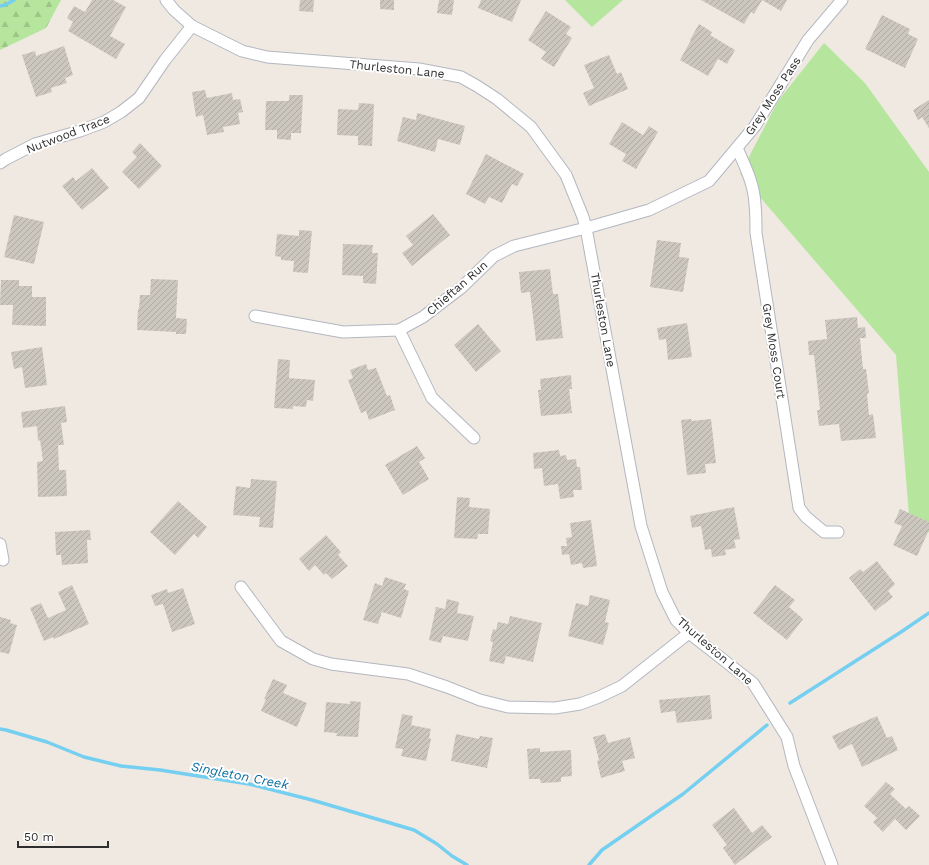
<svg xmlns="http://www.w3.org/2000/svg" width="929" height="865" viewBox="0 0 929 865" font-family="'Work Sans',sans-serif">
<defs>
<pattern id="forest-firs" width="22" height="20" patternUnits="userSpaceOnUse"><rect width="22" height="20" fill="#b6e59e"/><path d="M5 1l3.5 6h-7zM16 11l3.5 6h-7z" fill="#9dc588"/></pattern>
<pattern id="building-hatch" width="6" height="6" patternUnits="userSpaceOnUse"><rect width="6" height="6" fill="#cbc7bf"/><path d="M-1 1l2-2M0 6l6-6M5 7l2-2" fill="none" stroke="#afaba4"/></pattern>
</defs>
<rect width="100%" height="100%" fill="#efe9e1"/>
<g fill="#b6e59e">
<path d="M565,0H623L592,27Z"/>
<path d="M824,43L865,83L929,172V532L911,540L896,355L740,174L778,101Z"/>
</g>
<path fill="url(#forest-firs)" d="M0,0H61L46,28L0,50Z"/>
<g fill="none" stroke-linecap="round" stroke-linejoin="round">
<g stroke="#75cff0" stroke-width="3.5">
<path d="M0,6L5,5L14,0"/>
<path d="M790,703L901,632L929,613"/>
<path d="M0,729L6,730L47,742L84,757L121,766L160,770L249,784L312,800L414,830L437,844L452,856L467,865"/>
<path d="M589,865L602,850L683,794L767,725"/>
</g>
</g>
<g fill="url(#building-hatch)">
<path d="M92,0H113L126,7L110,36L125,44L116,59L68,31L73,22L67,18L74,6L85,12Z"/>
<path d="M300,0H314L313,12L299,11Z"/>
<path d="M380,0H394V10L380,9Z"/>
<path d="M439,0H454L452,15L437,13Z"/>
<path d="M481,0H521L512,22L478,8Z"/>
<path d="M701,0H787L781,11L762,0L754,14L751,12L744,24Z"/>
<path d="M546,11L571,27L566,34L572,38L554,67L541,59L546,52L528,40Z"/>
<path d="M882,15L910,29L908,34L918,39L905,68L865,49Z"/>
<path d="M699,24L712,32L710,35L735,50L727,64L718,59L708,76L680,60L691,40H690Z"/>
<path d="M64,46L73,75L65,78L67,83L51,88L52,92L36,97L22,55L35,51L36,56Z"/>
<path d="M609,55L617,74L621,72L628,89L589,106L583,93L594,88L584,65Z"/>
<path d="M205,90L207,98L232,93L233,100L240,99L243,112L238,113L240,124L223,127L224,132L207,135L203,115L196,117L192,92Z"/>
<path d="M289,95H303L301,133H291V140L277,139V130H265L266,101H289Z"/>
<path d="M929,100V128L922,117L918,120L913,110Z"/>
<path d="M359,103L374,104L372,146L358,145V136L337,135L338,109L358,110Z"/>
<path d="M417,113L465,126L460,145L438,139L435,152L397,141L403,117L416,120Z"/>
<path d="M622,122L643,135L649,126L658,132L636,169L622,161L626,154L609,144Z"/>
<path d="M140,143L162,166L139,189L122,172L137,157L132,152Z"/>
<path d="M486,154L524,174L517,186L512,184L502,203L489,197L485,204L466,194Z"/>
<path d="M92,168L109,188L82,210L62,186L73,177L76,181Z"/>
<path d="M433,214L450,235L412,266L402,253L413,245L406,236Z"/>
<path d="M14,215L44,222L34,264L4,257Z"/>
<path d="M299,230L312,231L308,273L293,272L294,261L281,260V257L275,256L277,234L299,236Z"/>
<path d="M657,240L681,243L679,257L689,258L683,292L650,287Z"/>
<path d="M343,244L373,245L372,253H378L376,284L363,283V276L342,275Z"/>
<path d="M550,269L553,294H558L563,338L536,341L530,292L521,293L519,272Z"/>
<path d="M151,279L178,280L176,318L187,319L186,334H176V332L137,330L138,309H139L140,295H150Z"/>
<path d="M1,280H19V286H32V297H46V326L12,325L13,305H0Z"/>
<path d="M857,317L858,328L865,327L866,338H860L861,349L863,369H866L869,393L867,394L869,415L873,414L876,438L841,441L839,424L819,426L817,410H820L814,355H809L808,341L827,339L825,320Z"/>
<path d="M687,323L692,357L668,360L666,339L659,340L657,328Z"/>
<path d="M478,324L501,351L476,372L454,345Z"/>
<path d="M42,347L47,385L25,388L22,367L14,369L11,352Z"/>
<path d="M278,359L290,360L289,378L315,380L313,401L307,400L306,407L293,406V409L274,408Z"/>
<path d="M366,364L368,370L376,368L387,396L390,395L395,410L369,420L366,411L361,413L348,380L353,378L350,370Z"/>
<path d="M571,375L572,389H569L572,413L541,416L538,390H541L540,379Z"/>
<path d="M65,406L67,422L61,423L64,445H58L59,470H66L67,496L38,497L37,462L43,461L40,440L38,441L37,426L23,428L21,412Z"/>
<path d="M691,419L692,421L711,419L716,463L705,464L706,473L687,475L681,420Z"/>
<path d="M417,446L425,458L419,462L429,479L403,495L385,465Z"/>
<path d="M559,450L560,456L566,455L567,460L576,459L577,467H580L582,490H573L574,497L560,499L558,484L544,486L542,468L534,469L533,453Z"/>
<path d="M251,479L277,481L273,528L259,527L260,517L233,515L236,486L250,488Z"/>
<path d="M457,497L470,498L469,507L490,509L488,534H478L477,539L454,538Z"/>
<path d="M178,501L207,527L198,538L194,534L175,555L150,532Z"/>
<path d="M734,507L740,539L734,540L736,548L725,550L726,555L712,557L711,549L705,550L701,526L692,528L690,516Z"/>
<path d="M900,509L929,522V530L917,556L893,545L902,526L894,523Z"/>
<path d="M591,520L597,566L583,568L582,563L571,565L569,554L562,555L561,546H567L566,538L572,537L570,523Z"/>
<path d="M90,530L91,540H87L88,563L62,565L61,555H56L55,532Z"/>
<path d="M326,535L341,552L338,555L348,566L332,579L326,573L324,575L315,565L309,571L299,559Z"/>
<path d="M877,561L895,584L888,591L893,597L875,611L849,578L860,569L863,572Z"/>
<path d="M385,577L406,584L404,589L409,591L401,618L382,612L378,624L363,620L375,583L382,586Z"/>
<path d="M72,585L89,624L54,639L53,637L44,641L30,608L41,603L48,618L66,610L58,592Z"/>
<path d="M775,585L795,600L789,607L803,619L787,640L753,613Z"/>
<path d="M183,588L195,624L172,632L163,604L155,606L151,595L167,589L168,593Z"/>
<path d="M590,595L610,600L605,622L609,623L603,645L568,636L576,603L588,606Z"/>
<path d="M447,599L459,602L457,613L474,616L468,641L443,636L441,643L429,640L436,607L445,609Z"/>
<path d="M510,616L542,623L533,662L506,656L504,664L489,661L493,642L490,641L493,629L496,630L498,622L508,624Z"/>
<path d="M0,617L11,620L10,623L17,625L9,654L0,652Z"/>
<path d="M273,679L287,685L283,693L307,703L297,727L261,711L266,699H264Z"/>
<path d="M710,695L712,719L677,723L675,711L661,713L659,700Z"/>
<path d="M350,701L361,702L358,737L336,736L337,733L324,732L326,702L350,704Z"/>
<path d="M402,714L413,716L411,725L431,729L429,738L431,739L426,761L401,756L403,749L395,748Z"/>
<path d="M877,716L887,738L892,736L898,750L862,767L852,744L839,750L832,736Z"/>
<path d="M456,734L479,739L480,736L493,738L487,768L451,761Z"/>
<path d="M605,734L608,743L630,737L635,758L622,761L625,771L601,778L597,761L599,760L593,737Z"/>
<path d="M540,748V752L571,750L572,776L561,777V782L541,783L540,779H529L527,749Z"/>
<path d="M886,782L895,789L890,794L906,809L909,806L920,816L906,830L895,819L883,832L873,822L877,818L864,806Z"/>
<path d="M734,808L752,833L762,825L772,837L735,865L723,848L727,845L712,825Z"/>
</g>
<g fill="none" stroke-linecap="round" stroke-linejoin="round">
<g stroke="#b4b7c1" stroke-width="13">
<g id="minor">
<path d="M166,0L174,10L192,26L242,51L267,57L419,69L461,77L477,86L497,99L531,127L566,175L583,217L586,228L641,526L662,592L676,620L689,633L753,683L787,737L794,766L832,865"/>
<path d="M737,148C745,166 754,184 755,204C756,214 756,223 756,233L799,508L806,517L824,532H838"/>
<path d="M0,163L6,159L35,144L80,131L104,122L121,112L139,98L165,60L192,26"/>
<path d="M255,316L343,332L399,330L423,317L461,288L494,256L514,246L586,228L649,210L709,181L755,126L808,40L842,0"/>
<path d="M399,330L432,398L474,438"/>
<path d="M0,544L3,560"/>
<path d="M241,587L281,641L313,659L331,664L408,674L447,687L480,700L508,707L555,708L580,704L599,697L622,686L689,633"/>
</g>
</g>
<use href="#minor" stroke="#fff" stroke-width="11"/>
</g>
<g text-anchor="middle" stroke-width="4" stroke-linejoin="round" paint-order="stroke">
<g font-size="12" fill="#2e2e2e" stroke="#fff">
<text transform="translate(397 69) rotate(6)" y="4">Thurleston Lane</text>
<text transform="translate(773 96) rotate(-57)" y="4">Grey Moss Pass</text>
<text transform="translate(68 134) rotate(-21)" y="4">Nutwood Trace</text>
<text transform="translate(457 288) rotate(-41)" y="4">Chieftan Run</text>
<text transform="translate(603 320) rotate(80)" y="4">Thurleston Lane</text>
<text transform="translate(774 351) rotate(81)" y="4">Grey Moss Court</text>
<text transform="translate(715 651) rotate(41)" y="4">Thurleston Lane</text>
</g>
<g font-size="13" font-style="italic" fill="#0d6fa3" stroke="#fff">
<text transform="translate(240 775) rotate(11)" y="5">Singleton Creek</text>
</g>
</g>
<path d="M18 841v6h90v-6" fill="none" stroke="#2e2e2e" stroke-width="2"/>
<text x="24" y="841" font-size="12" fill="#2e2e2e" stroke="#ffffff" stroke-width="3" paint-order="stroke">50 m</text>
</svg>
